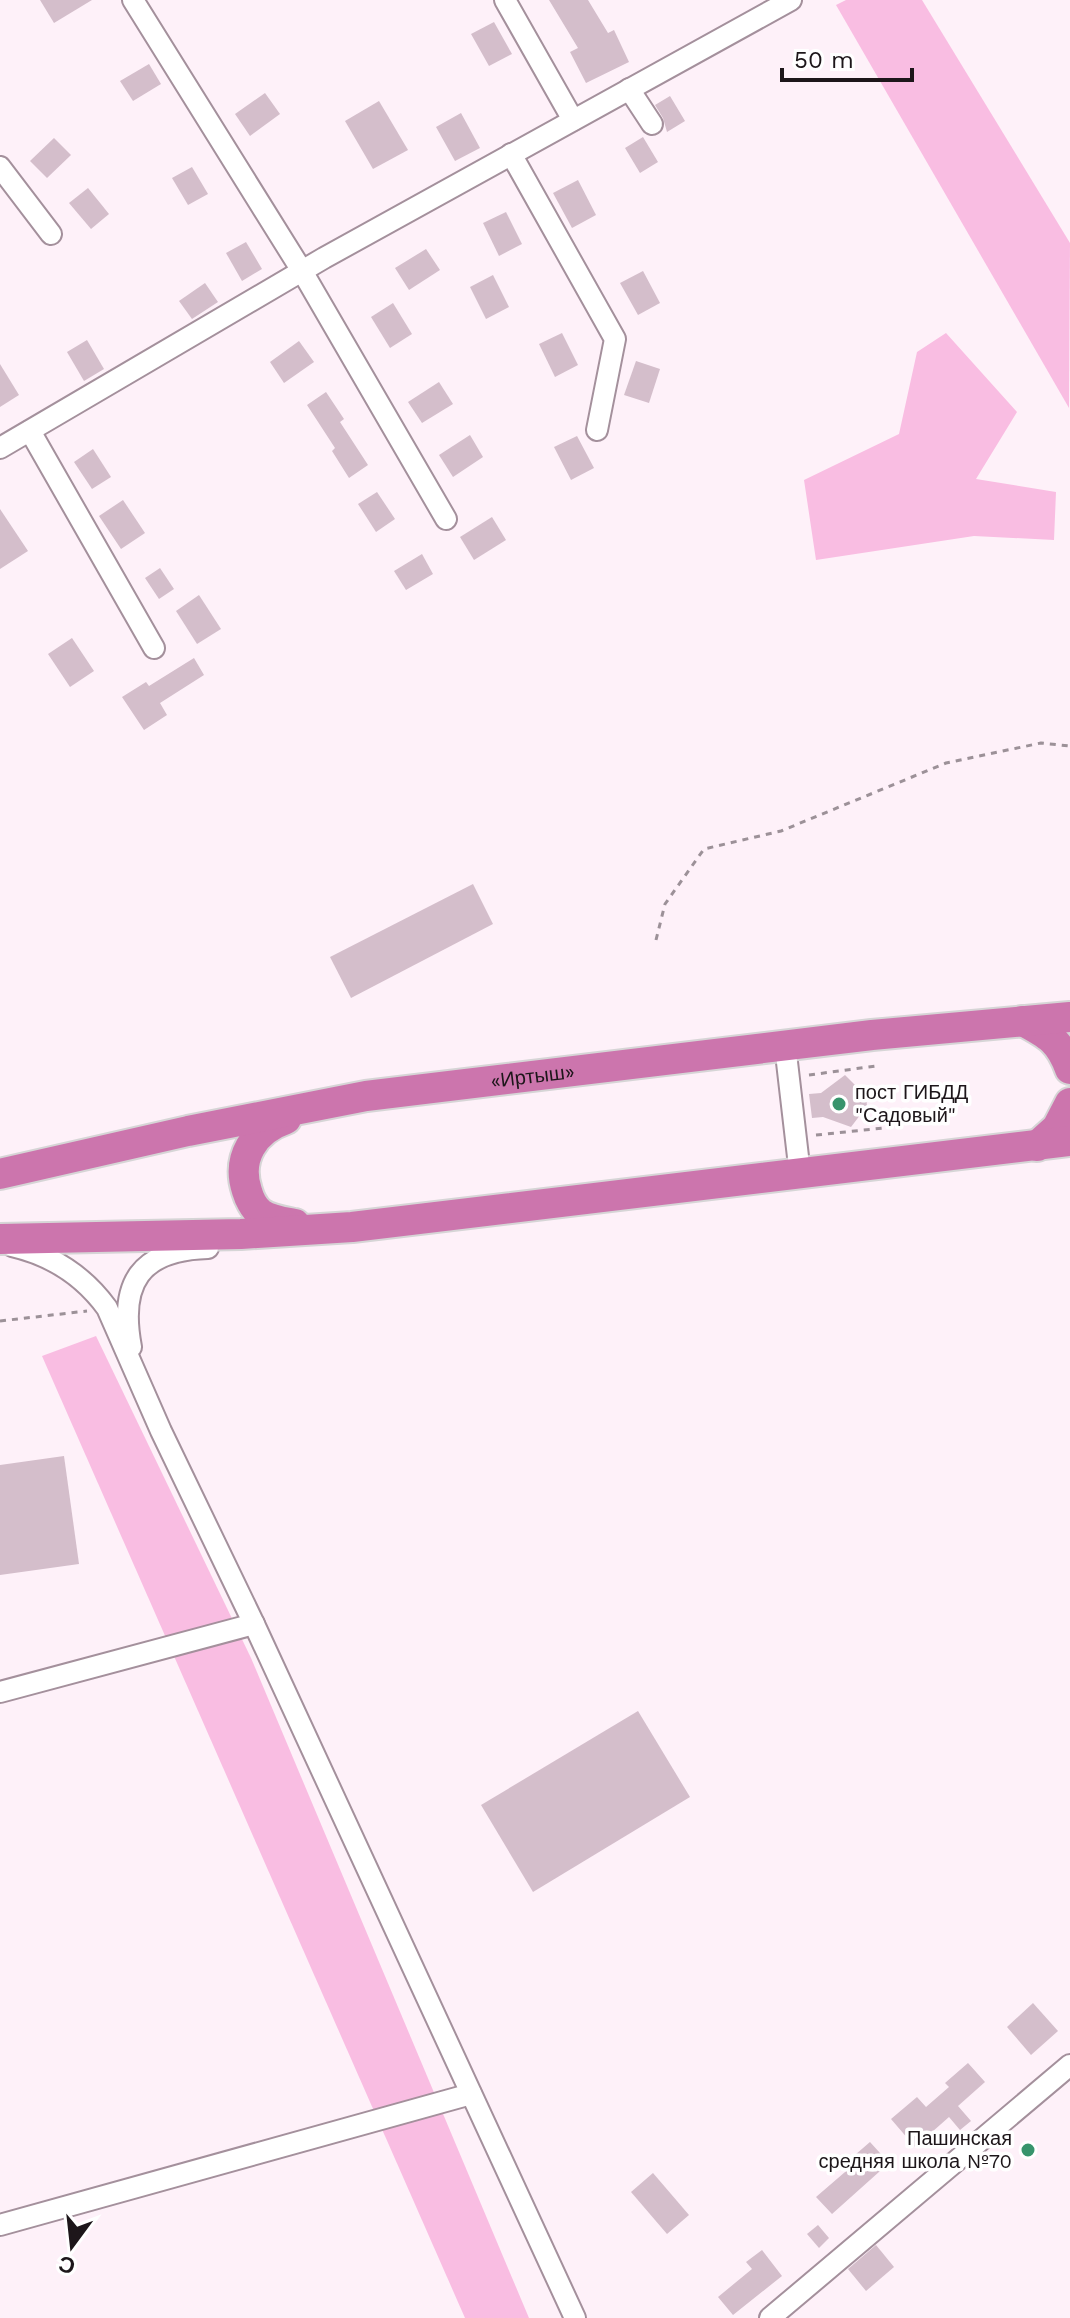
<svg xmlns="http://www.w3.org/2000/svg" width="1070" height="2318" viewBox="0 0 1070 2318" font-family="'Work Sans',sans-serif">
<rect width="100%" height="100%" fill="#fef1f9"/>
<g fill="#f9bde2">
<path d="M846,0H922L1070,243L1069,408L836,5Z"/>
<path d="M946,333L1017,412L976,479L1056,492L1054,540L974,536L816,560L804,480L899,434L917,352Z"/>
<path d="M96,1336L251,1658L529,2318H465L42,1356Z"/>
</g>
<g fill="#d4becb">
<path d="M40,0H92L54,23Z"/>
<path d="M549,0H588L608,33L614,30L629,62L586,83L570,52L578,48Z"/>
<path d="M494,22L512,54L489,66L471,34Z"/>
<path d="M149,64L161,84L133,101L120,81Z"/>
<path d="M265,93L280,114L250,136L235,114Z"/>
<path d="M670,96L685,121L667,132L663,118L655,105Z"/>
<path d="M379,101L408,150L373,169L345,121Z"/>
<path d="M461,113L480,148L455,161L436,127Z"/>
<path d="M643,137L658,162L640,173L625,148Z"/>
<path d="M54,138L71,155L47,178L30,161Z"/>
<path d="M192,167L208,194L188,205L172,178Z"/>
<path d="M578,180L596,215L572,228L553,193Z"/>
<path d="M88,188L109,214L91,229L69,203Z"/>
<path d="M506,212L522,244L499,256L483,223Z"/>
<path d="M246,242L262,269L242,281L226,253Z"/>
<path d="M426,249L440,270L409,290L395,268Z"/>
<path d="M643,271L660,303L638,315L620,283Z"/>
<path d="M493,275L509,307L486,319L470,287Z"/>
<path d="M205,283L218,302L192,319L179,301Z"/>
<path d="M393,303L412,334L390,348L371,317Z"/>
<path d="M562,333L578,365L555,377L539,344Z"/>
<path d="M87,340L104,369L84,381L67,352Z"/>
<path d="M299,341L314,362L284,383L270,362Z"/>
<path d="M636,361L660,369L649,403L624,395Z"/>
<path d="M0,364L19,395L0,407Z"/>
<path d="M439,382L453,404L422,423L408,402Z"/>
<path d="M326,392L344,419L340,422L368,465L349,478L332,451L335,448L307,405Z"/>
<path d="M470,435L483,457L453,477L439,455Z"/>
<path d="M577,436L594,468L571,480L554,447Z"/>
<path d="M93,449L111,477L92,489L74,462Z"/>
<path d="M377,492L395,519L376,532L358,504Z"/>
<path d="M123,500L145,533L121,549L99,516Z"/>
<path d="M0,509L28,551L0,569Z"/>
<path d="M492,517L506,540L474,560L460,537Z"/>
<path d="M422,554L433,574L406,590L394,571Z"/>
<path d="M160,568L174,589L159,599L145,578Z"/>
<path d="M199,595L221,629L197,644L176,611Z"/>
<path d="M72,638L94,671L70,687L48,654Z"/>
<path d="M194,658L204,675L160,703L167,715L144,730L122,697L146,682L149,686Z"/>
<path d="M473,884L493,924L351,998L330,957Z"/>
<path d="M845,1075L866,1096L867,1106L851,1127L823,1117L812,1118L809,1094L821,1093Z"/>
<path d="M64,1456L79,1564L0,1575V1465Z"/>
<path d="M638,1711L690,1797L533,1892L481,1805Z"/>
<path d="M1033,2003L1058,2031L1031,2055L1007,2027Z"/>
<path d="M968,2063L985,2082L958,2106L971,2121L960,2130L949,2117L915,2147L891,2119L917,2097L926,2107L949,2087L945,2083Z"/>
<path d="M870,2142L889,2163L832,2214L816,2197L852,2166L848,2161Z"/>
<path d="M653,2173L689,2215L667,2234L631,2192Z"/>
<path d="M818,2225L829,2238L819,2248L807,2234Z"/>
<path d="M876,2245L894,2267L866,2291L848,2269Z"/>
<path d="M762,2250L782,2276L733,2315L718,2297L752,2269L746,2262Z"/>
</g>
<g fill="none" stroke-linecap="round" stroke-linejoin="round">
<g stroke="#a4909c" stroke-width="24">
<g id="minor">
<path d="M133,0L302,271L446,519"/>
<path d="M505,0L573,120"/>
<path d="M629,89L652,124"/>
<path d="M511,154L615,339L597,430"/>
<path d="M0,167L51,234"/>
<path d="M30,431L154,648"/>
<path d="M0,448L324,258L791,0"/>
<path d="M785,1045L800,1174"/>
<path d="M12,1246C51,1255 83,1275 107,1308L161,1431L254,1624L575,2318"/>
<path d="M131,1347C119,1283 140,1250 208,1248"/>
<path d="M0,1692L254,1624"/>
<path d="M0,2225L471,2094"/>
<path d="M770,2318L1070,2065"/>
</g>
</g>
<g stroke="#d6d5d6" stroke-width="34">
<g id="highway">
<path d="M1023,1021C1049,1035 1060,1041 1070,1069"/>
<path d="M286,1119C254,1130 236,1158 247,1191C249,1198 254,1208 260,1213C269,1220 284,1222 295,1224"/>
<path d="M1037,1146L1057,1128L1070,1103"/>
<path id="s1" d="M0,1174L188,1131L366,1096L872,1035L1070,1017"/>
<path d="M0,1239L241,1234L352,1227L1070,1141"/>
</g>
</g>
<g stroke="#9c9198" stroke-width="3" stroke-dasharray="6 6" stroke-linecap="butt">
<path d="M656,940L665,904L704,849L781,831L946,763L1041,743L1070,746"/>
<path d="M809,1075L876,1066"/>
<path d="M816,1135L884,1128"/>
<path d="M0,1321L87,1311"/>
</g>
<use href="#minor" stroke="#fff" stroke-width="20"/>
<use href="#highway" stroke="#cc75ad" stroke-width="30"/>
</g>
<g fill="#37946c" stroke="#fff" stroke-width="3">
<circle cx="839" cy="1104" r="8"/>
<circle cx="1028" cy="2150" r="8"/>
</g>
<g text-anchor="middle" stroke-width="7" stroke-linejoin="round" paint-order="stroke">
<g font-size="20" fill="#1d161a" stroke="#fff">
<text dy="7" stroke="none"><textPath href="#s1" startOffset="542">«Иртыш»</textPath></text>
</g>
<g font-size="20" fill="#1d161a" stroke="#fff" text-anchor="start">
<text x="855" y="1099">пост ГИБДД<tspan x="855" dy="23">"Садовый"</tspan></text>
<text x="1012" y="2145" text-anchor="end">Пашинская<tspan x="1012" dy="23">средняя школа №70</tspan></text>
</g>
</g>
<g transform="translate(72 2246) rotate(195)" stroke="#ffffff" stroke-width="6" paint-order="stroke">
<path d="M0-6L14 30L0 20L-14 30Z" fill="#1d161a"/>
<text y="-12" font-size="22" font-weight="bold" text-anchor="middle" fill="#1d161a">С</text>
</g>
<path d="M782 68v12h130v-12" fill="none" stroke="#1d161a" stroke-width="4"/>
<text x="794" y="68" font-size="24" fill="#1d161a" stroke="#ffffff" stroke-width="6" paint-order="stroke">50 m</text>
</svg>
